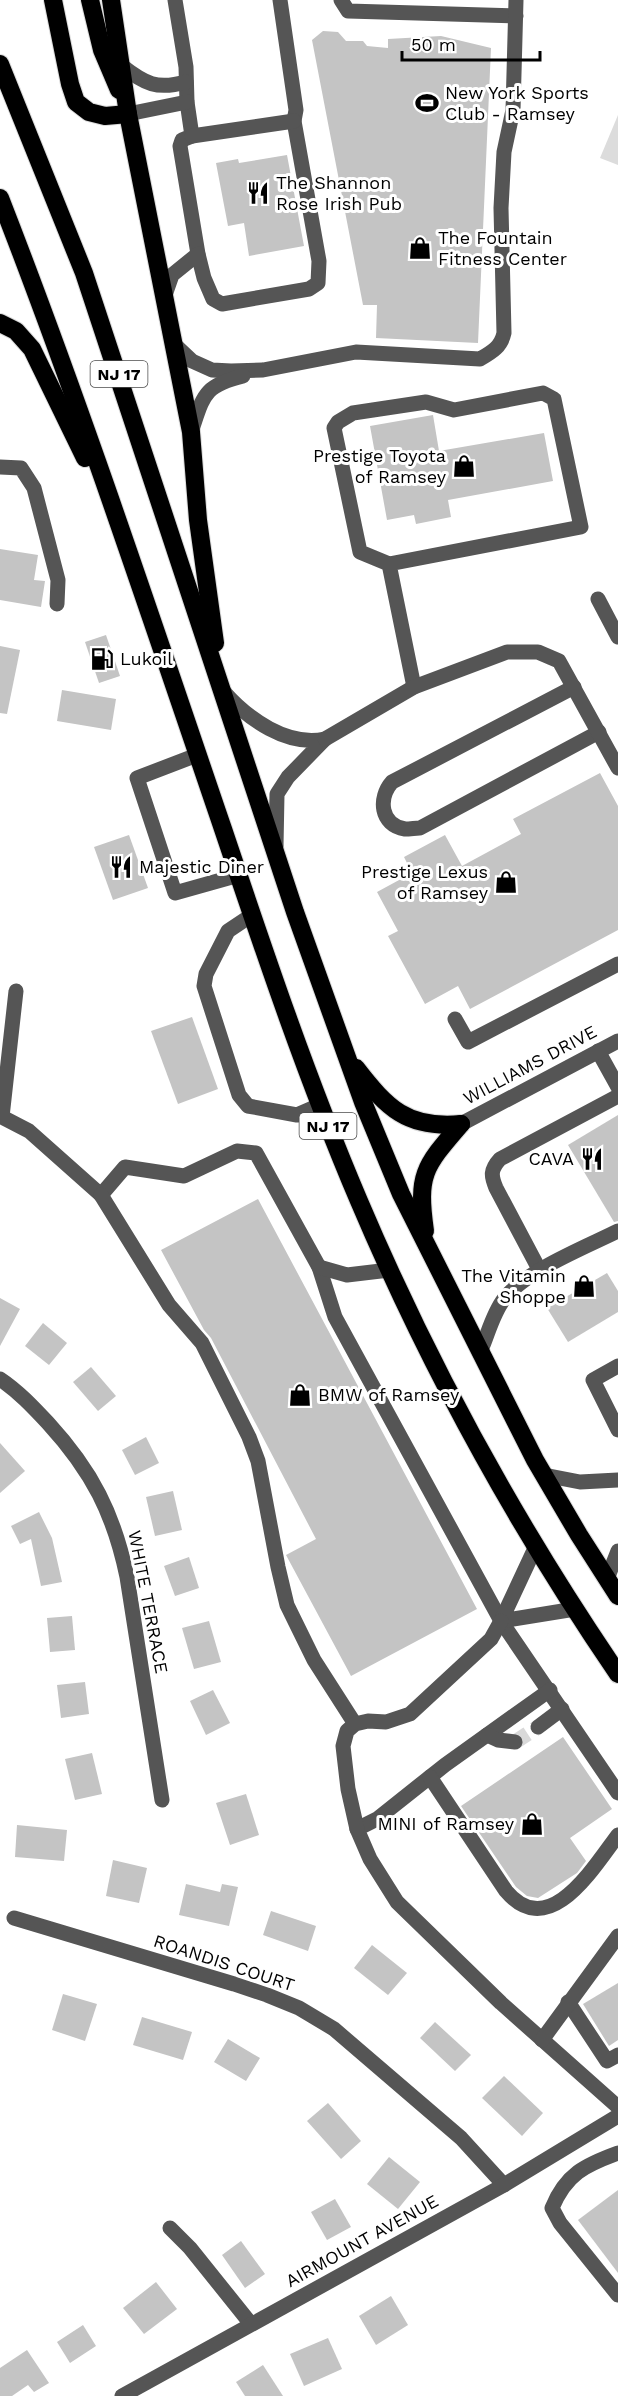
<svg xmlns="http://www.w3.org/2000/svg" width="618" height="2396" viewBox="0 0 618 2396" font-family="'Work Sans',sans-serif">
<rect width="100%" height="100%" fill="#fff"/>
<path fill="#dcdcdc" d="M618,115V165L600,158Z"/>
<g fill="#c4c4c4">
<path d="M323,31L338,32L346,41H363L367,46L388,48V39L441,36L491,48L478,343L376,338L377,305H363L312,40Z"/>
<path d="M287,155L304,246L249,256L244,223L228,226L216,163L238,159L239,163Z"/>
<path d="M433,415L439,451L544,433L553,481L448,500L451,517L416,524L414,515L387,520L370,426Z"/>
<path d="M0,549L38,555L34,580L45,581L41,607L0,600Z"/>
<path d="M106,635L120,676L99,683L85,642Z"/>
<path d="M0,646L20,650L7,714L0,713Z"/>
<path d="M62,690L116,699L111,730L57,721Z"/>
<path d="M600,773L618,806V930L470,1009L458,986L425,1004L388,936L398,931L377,892L412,873L404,857L445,835L462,866L521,834L513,819Z"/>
<path d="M129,835L148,888L113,900L94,847Z"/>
<path d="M192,1017L218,1089L178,1104L151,1031Z"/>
<path d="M618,1115V1221L614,1222L568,1145Z"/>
<path d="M258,1199L477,1609L351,1676L286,1555L316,1539L211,1338L204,1330L161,1250Z"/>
<path d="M607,1273L618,1291V1312L568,1342L547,1308Z"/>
<path d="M0,1298L20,1309L0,1346Z"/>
<path d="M43,1323L67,1343L49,1365L25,1346Z"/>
<path d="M91,1367L116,1396L98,1411L73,1382Z"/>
<path d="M146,1437L159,1463L135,1475L122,1450Z"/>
<path d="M0,1443L25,1471L0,1493Z"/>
<path d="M173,1491L182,1530L155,1536L146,1497Z"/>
<path d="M39,1512L52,1538L62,1582L41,1586L31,1539L20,1544L11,1526Z"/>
<path d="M189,1557L199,1588L175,1596L164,1566Z"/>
<path d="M72,1616L75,1650L50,1652L47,1618Z"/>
<path d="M209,1621L221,1662L194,1669L182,1628Z"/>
<path d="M85,1682L89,1714L61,1718L57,1685Z"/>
<path d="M213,1690L230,1723L206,1735L190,1701Z"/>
<path d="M563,1737L612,1809L570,1838L586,1861L577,1873L538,1898L527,1896L516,1887L461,1806Z"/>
<path d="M92,1753L102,1794L75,1800L65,1759Z"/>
<path d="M246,1794L259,1835L230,1845L216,1803Z"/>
<path d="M17,1825L67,1830L64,1861L15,1857Z"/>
<path d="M113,1860L147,1868L139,1903L106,1896Z"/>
<path d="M186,1884L220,1892L222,1884L238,1887L229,1926L179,1915Z"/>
<path d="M271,1911L316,1926L308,1951L263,1935Z"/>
<path d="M372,1945L407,1973L388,1995L354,1968Z"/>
<path d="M618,1983V2040L609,2046L583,2004Z"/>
<path d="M63,1994L97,2004L85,2041L52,2030Z"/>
<path d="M142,2017L192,2032L183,2060L133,2045Z"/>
<path d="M435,2022L471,2055L455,2071L420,2038Z"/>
<path d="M228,2039L260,2058L246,2081L214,2062Z"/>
<path d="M504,2076L543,2113L522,2136L482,2098Z"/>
<path d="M328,2103L361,2141L341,2159L307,2121Z"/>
<path d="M389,2157L420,2182L398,2209L367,2184Z"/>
<path d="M618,2190V2273L578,2220Z"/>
<path d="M335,2199L351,2227L327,2240L311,2212Z"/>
<path d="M241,2241L265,2274L245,2288L222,2255Z"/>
<path d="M156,2282L177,2309L144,2334L123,2308Z"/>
<path d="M391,2296L408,2325L376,2345L359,2316Z"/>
<path d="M83,2325L96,2346L70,2363L57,2342Z"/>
<path d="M328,2338L342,2369L304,2386L290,2354Z"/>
<path d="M27,2350L49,2383L34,2392L28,2385L12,2396H0V2368Z"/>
<path d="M263,2365L283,2396H245L236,2382Z"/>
</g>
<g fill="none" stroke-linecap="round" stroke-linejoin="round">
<path stroke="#d9d9d9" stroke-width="15" stroke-dasharray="15 8" stroke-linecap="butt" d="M515,1742L538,1727"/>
<g stroke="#dbdbdb" stroke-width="20">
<g id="highway">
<path d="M53,0L70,84L76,102L89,112L105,116L128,114"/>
<path d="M90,0L102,50L119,90"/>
<path d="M111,0L128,114L191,432L198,520L215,643"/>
<path d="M0,64L84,273L295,912L363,1102L401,1194L535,1460L579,1535L618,1596"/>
<path d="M0,198C81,406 151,618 223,829C265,954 307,1079 359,1201C429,1366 517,1526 618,1674"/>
<path d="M0,323L16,331L32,349L85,458"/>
<path d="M356,1068C387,1108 407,1129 461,1124"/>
<path d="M425,1231C417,1174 424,1167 461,1124"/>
</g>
</g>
<g stroke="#555" stroke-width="15">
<path d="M175,0L186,67L187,102L192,136L182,140L180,146L198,254L204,278L213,299L222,304L309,289L318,283L319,261L294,121L296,110L280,0"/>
<path d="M341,0L348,11L516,16"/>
<path d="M122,66C145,84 157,90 186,82"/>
<path d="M128,114L187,102"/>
<path d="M192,136L294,121"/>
<path d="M165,295L172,275L198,254"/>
<path d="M175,345L192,361L212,370L231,371L263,370L356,352L480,359C492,352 501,347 504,333L501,208L504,152L513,110L516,0"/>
<path d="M191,432C204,395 203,386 243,376"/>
<path d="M0,467L21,468L34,488L58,580L57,604"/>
<path d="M389,564L360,552L334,428L338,422L353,413L426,402L454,410L543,393L554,399L581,527L389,564L414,687"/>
<path d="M598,599L618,637"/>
<path d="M574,687L392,782C378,798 380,825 405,829C410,829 416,828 420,828L599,732"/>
<path d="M224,692C248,719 287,747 325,739L288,777L277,794L276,846"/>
<path d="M325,739L414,687L507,652H538L559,661L618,768"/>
<path d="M197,755L137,778L175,893L239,875"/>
<path d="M252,915L228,931L206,974L204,986L239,1095L248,1106L297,1115L320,1105"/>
<path d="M16,991L2,1117L29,1131L101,1195L125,1167L184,1176L237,1151L256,1153L319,1267L335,1317L501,1621L618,1793"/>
<path d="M455,1019L468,1042L618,964"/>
<path d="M598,1051L618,1087"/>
<path d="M461,1124L618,1041"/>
<path d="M101,1195L169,1305L202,1343L249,1437L258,1461L278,1567L287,1605L314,1660L355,1724"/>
<path d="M319,1267L347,1275L389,1270"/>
<path d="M540,1271L496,1188C491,1176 490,1170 500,1159L618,1096"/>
<path d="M481,1350C488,1334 493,1313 504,1299C525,1271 586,1247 618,1231"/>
<path d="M618,1366L593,1380L618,1430"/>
<path d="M0,1379C18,1391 33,1407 48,1423C92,1471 114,1514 127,1577L162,1800"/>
<path d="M544,1475L580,1482L618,1480"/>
<path d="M536,1546L501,1621L575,1609"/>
<path d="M607,1579L618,1551"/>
<path d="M550,1690L445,1765L377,1819L357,1829L370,1859L397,1902L501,2003L618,2107"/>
<path d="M538,1727L562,1709"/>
<path d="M487,1735L498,1740L515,1742"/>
<path d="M430,1777L506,1891C549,1942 593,1868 618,1835"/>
<path d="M357,1829L348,1789L343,1746L347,1731L355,1724L368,1721L386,1722L410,1714L491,1639L501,1621"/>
<path d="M14,1918L234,1984L267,1995L299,2008L334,2029L461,2138L504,2185"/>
<path d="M568,2002L607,2061L618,2055"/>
<path d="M542,2040L618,1936"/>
<path d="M618,2153C585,2165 566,2174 552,2208L560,2223L618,2295"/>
<path d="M170,2228L190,2248L251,2324"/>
<path d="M122,2396L504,2185L618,2116"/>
</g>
<use href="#highway" stroke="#000" stroke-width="18"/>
</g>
<defs>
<g id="stadium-bare" transform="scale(1.8)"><path d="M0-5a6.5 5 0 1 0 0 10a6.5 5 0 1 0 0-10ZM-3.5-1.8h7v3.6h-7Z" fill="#000" stroke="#fff" stroke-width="2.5" paint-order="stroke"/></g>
<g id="restaurant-bare" transform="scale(1.8)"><path d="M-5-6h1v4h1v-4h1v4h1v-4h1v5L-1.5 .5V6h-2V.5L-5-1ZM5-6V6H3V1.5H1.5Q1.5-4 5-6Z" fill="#000" stroke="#fff" stroke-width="2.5" paint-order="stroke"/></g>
<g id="shop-bare" transform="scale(1.8)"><path d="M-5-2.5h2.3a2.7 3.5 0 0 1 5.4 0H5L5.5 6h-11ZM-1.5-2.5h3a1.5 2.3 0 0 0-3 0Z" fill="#000" stroke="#fff" stroke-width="2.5" paint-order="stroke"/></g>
<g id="fuel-bare" transform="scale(1.8)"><path d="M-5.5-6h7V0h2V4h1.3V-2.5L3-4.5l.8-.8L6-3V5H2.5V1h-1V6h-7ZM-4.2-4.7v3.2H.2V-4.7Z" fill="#000" stroke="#fff" stroke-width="2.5" paint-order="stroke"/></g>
</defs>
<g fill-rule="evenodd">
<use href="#stadium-bare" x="427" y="103"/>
<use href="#restaurant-bare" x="258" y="193"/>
<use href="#shop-bare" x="420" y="248"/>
<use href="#shop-bare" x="464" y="466"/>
<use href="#fuel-bare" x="102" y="659"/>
<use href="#restaurant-bare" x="121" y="867"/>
<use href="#shop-bare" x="506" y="882"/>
<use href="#restaurant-bare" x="592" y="1159"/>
<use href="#shop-bare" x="584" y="1286"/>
<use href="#shop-bare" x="300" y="1395"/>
<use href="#shop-bare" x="532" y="1824"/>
</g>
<g text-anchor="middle" stroke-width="6" stroke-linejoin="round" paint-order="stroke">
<g fill="#fff" stroke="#4c4c4c" stroke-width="1.5">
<rect x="90.5" y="361" width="57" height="26" rx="4.5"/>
<rect x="299.5" y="1113" width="57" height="26" rx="4.5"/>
</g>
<g font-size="16" font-weight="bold" fill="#000">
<text x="119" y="380">NJ 17</text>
<text x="328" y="1132">NJ 17</text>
</g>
<g font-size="18" fill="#000" stroke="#fff" text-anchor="start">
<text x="445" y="99">New York Sports<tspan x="445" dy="21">Club - Ramsey</tspan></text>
<text x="276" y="189">The Shannon<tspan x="276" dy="21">Rose Irish Pub</tspan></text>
<text x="438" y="244">The Fountain<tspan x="438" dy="21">Fitness Center</tspan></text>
<text x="446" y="462" text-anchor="end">Prestige Toyota<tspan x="446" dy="21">of Ramsey</tspan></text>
<text x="120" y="665">Lukoil</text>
<text x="139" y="873">Majestic Diner</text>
<text x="488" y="878" text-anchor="end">Prestige Lexus<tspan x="488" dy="21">of Ramsey</tspan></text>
<text x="574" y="1165" text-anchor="end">CAVA</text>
<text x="566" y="1282" text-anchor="end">The Vitamin<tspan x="566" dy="21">Shoppe</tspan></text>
<text x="318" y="1401">BMW of Ramsey</text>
<text x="514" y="1830" text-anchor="end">MINI of Ramsey</text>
</g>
<g font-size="18" fill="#000" stroke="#fff">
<text transform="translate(530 1065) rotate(-28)" y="6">WILLIAMS DRIVE</text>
<text transform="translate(148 1602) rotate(79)" y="6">WHITE TERRACE</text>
<text transform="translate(224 1963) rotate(18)" y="6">ROANDIS COURT</text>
<text transform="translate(362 2241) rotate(-29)" y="6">AIRMOUNT AVENUE</text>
</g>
</g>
<path d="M402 51v9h138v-9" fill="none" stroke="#000000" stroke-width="3"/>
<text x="411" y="51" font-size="18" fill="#000000" stroke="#ffffff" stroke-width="4.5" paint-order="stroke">50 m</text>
</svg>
